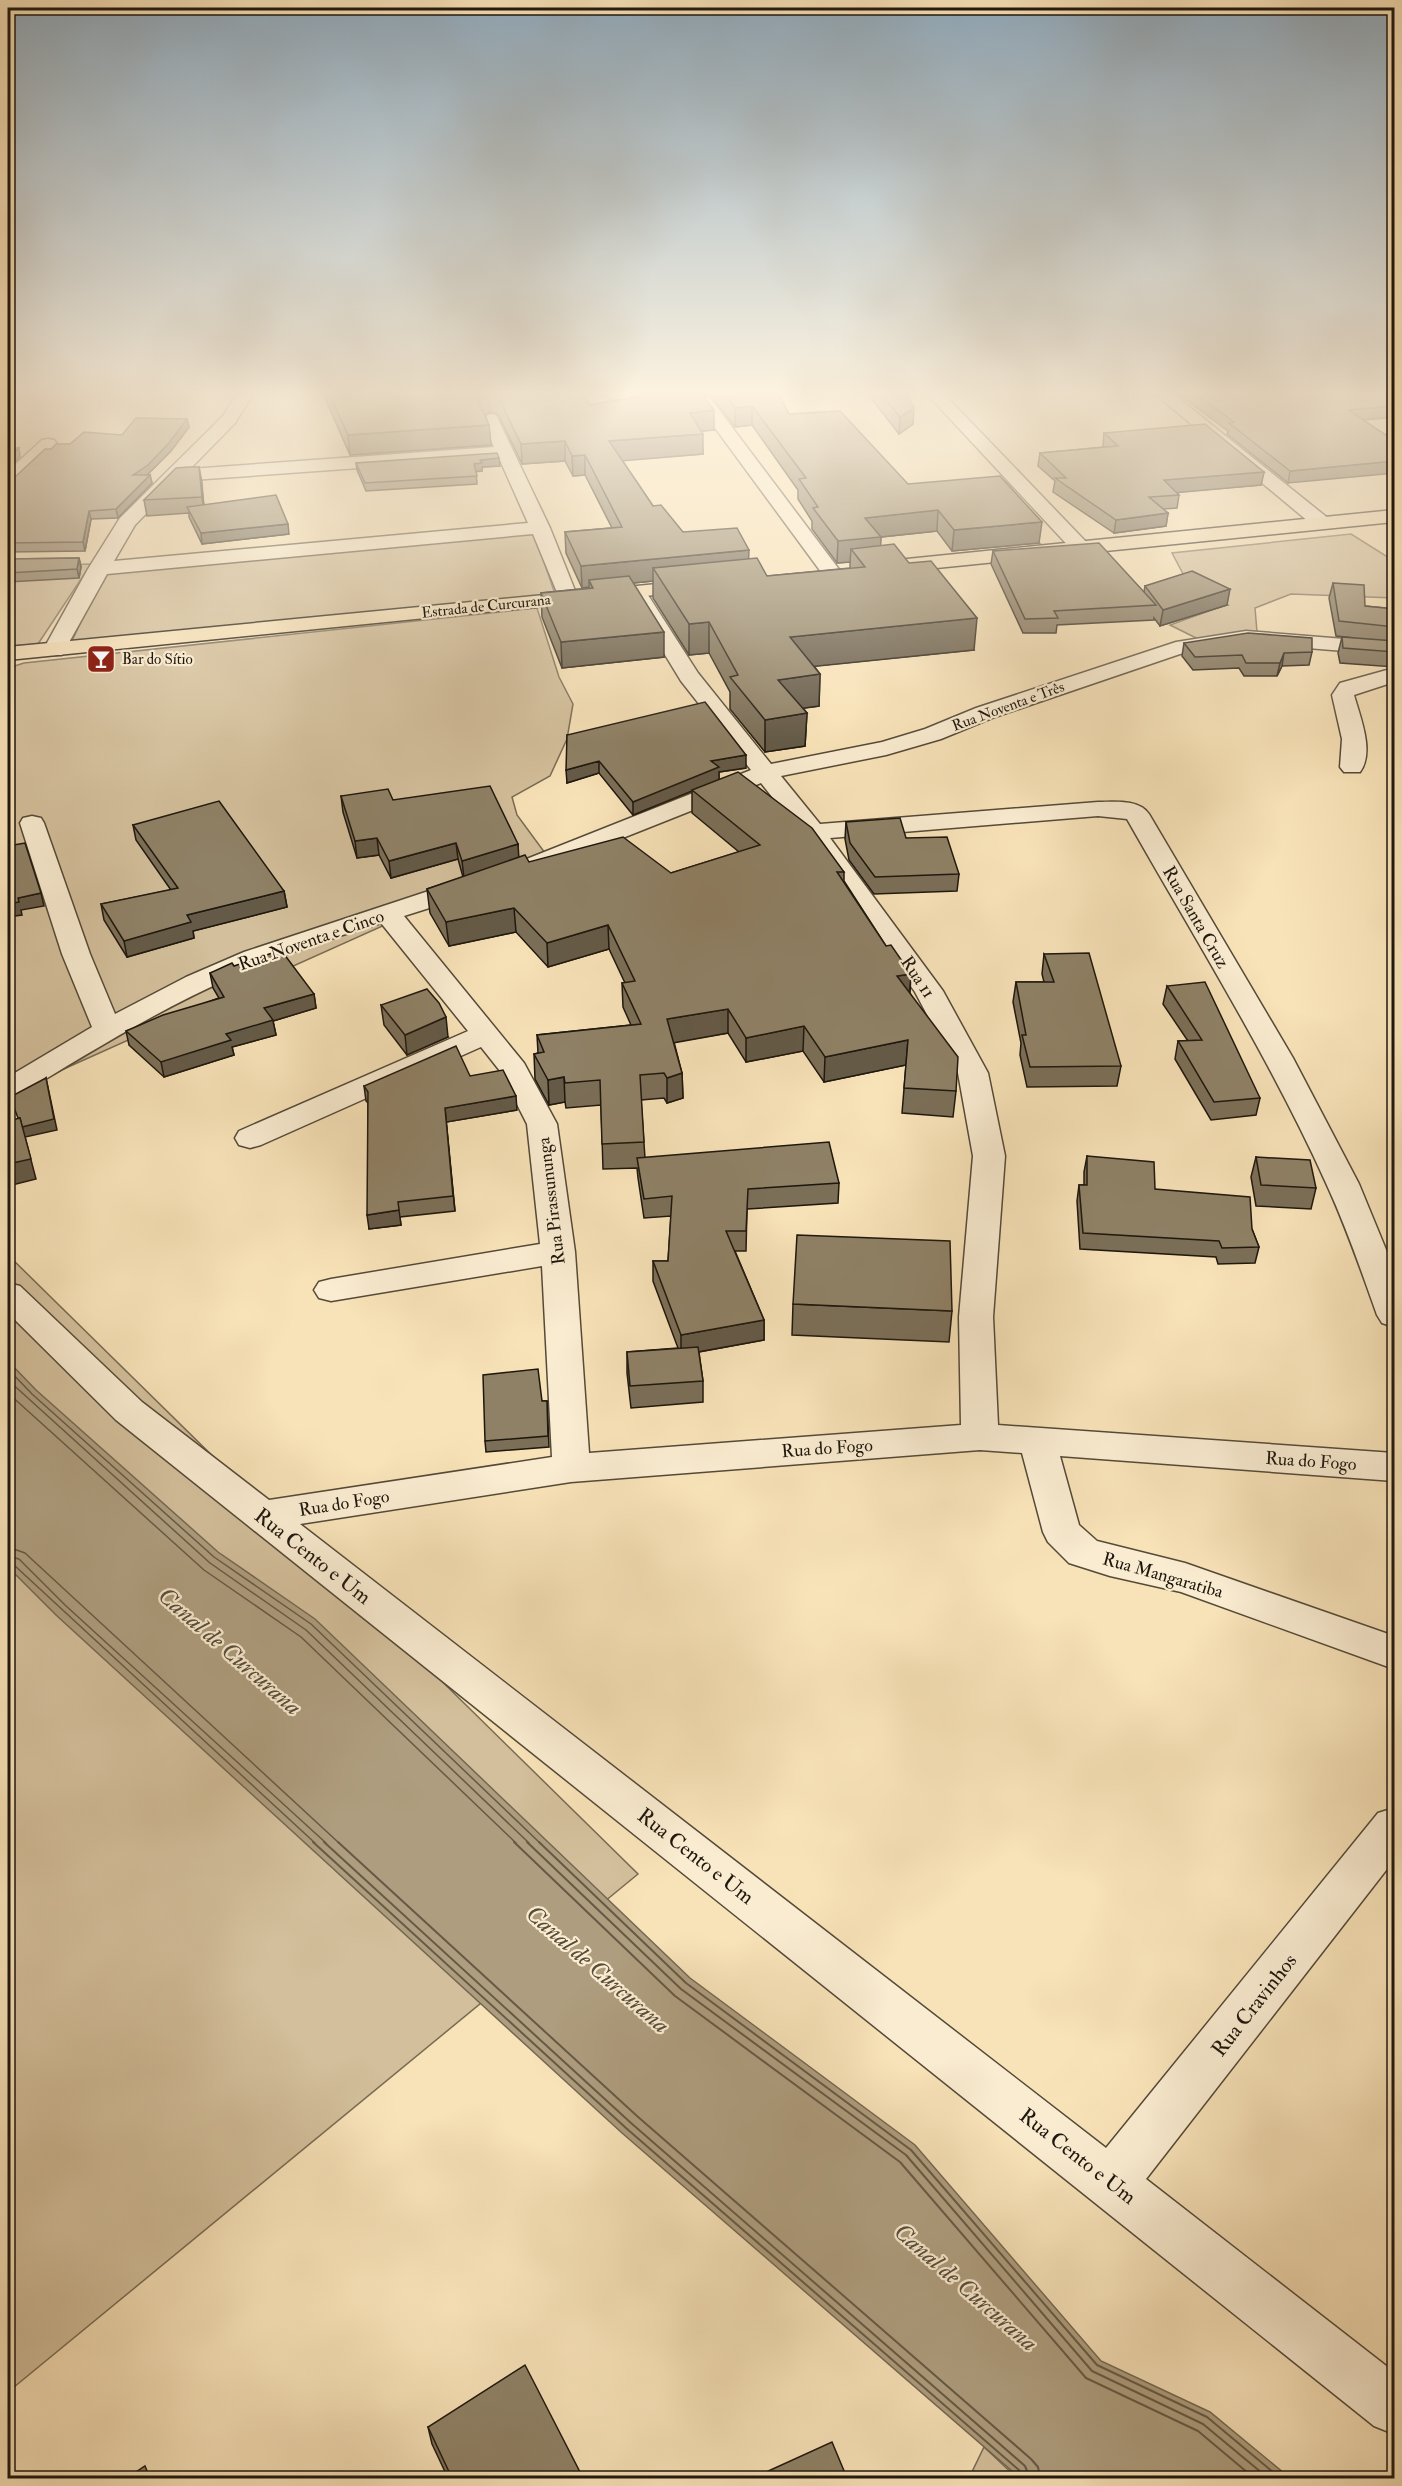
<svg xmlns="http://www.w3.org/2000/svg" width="1402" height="2486" viewBox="0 0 1402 2486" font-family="'IM FELL Double Pica',serif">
<rect width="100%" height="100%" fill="#f8e2b8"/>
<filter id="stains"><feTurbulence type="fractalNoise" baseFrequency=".00333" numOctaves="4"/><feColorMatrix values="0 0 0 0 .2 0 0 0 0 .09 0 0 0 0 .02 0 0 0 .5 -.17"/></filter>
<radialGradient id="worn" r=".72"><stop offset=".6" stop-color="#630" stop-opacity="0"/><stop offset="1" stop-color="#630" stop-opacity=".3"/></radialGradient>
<g fill="#d3bf9b" stroke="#786b54" stroke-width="1.5">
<path d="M534,533L555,594L72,641L104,572Z"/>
<path d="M1351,534L1394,561V598L1291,594L1255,608L1257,632L1198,639L1170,625L1226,605L1190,587L1172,553Z"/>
<path d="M91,564L38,644L8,646V566Z"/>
<path d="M537,608L559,677L573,704L567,739L550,776L512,797L517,815L545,853L8,1094V668L24,663Z"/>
<path d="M8,1255L638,1874L8,2392Z"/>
<path d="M984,2447L1017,2478H969Z"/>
</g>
<path fill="#ae9d7e" stroke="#746751" stroke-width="1.5" d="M8,1361L36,1390L218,1552L315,1619L690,1978L915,2145L1101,2361L1210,2412L1290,2478H1020L622,2133L56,1615L8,1567Z"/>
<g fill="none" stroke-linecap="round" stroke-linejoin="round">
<g stroke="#665a46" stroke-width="1.5">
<path d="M8,1369L32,1394L214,1557L311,1624L540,1843"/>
<path d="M8,1380L210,1563L306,1630L529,1843"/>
<path d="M8,1393L204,1570L301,1637L516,1843"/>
<path d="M8,1547L25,1553L339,1843"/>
<path d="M8,1556L19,1559L65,1605L326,1843"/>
<path d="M8,1563L14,1565L315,1843"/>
</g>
<g stroke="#665a46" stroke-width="2">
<path d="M313,1842L626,2128L1020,2471L1023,2478"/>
<path d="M324,1842L631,2123L1025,2466L1030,2478"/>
<path d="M338,1842L637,2116L1031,2459L1038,2467L1040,2478"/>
<path d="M514,1842L675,1996L900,2162L1086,2378L1198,2431L1254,2478"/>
<path d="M527,1842L681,1989L906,2155L1092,2371L1203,2424L1268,2478"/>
<path d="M539,1842L686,1983L911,2150L1097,2365L1207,2417L1280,2478"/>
</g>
<g stroke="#544a38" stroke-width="3">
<g id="minor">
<path d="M238,393H254L235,423L190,469L494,447L481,419L490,414L496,415L550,528L578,598L575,602H561L533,534L107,574L62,655H46L43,650L88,569L120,518L223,416ZM499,458L528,523L114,561L135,525L178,481Z"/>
<path d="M602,393H645C638,401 609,402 602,393Z"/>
<path d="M926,393H943L1089,545L1092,549L1089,553H1075Z"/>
<path d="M1154,393H1172L1329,519L1332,523L1329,527H1315Z"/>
<path d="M704,397L710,398L838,568L841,572L838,576H824L696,402Z"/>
<path d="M48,439L54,440L57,444L54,448L15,484L8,485V471L42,440Z"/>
<path d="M641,593L648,595L698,673L771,764L882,742L925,729L976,708L1176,642L1246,631L1394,643V655L1246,643L1180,654L992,718L941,739L886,755L781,776L820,824L1098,802C1115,802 1139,799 1149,814L1293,1058L1359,1184L1394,1269V1327L1382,1323L1377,1315C1361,1270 1346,1226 1326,1183C1269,1057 1195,939 1127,819L1098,816L830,838L943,991L988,1073L1005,1156L993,1317L998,1425L1394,1453V1481L1060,1456L1079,1525L1097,1541L1185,1563L1394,1636V1669L1181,1592L1110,1576L1069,1563L1048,1542L1043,1532L1022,1453L980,1450L571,1482L300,1524L1106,2148L1378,1813L1394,1808V1860L1146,2179L1394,2372V2434L1374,2426L116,1420L8,1313V1283L20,1286L142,1402L269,1500L552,1457L542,1266L331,1301L319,1298L314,1290L319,1282L331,1279L540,1244L527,1124L500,1071L481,1047L261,1145L250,1148L239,1145L235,1138L239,1131L468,1031L381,923C332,938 282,954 235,976C159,1009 89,1053 19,1095L8,1098V1077L92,1027L62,954L20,823L23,818L32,816L41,818L44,823L90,954L115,1014L186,977L244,952L462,880L471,878L480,880L484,886L480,892L404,916L524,1063L557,1124L575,1252L589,1453L961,1425L959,1317L973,1156L958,1073L915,992L804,837L761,783L532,874L523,877L514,874L510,869L514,864L751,770L681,681L631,599L634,595Z"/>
<path d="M1394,668V682L1354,695C1360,717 1375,752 1360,772H1344L1340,767L1342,739L1332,695L1340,683Z"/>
</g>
</g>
<g stroke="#1e170e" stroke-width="3">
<g id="major">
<path d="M1394,510V522L887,573L880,571L877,567L880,563L887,561Z"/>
<path d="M698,580L705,582L708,586L705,590L8,660V647Z"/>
</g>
</g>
<use href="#minor" fill="#faecd1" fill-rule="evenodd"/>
<use href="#major" fill="#f8e2b8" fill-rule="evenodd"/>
</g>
<g fill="#7b6f58" stroke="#1e170e" stroke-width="1.5" fill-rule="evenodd">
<path d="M324,393H582L590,405L637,397V393H778L789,414L908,484L1039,543L952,551L937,531L881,537L880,546L974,650L814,666L820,674L819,706L803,708L807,713L805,746L765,752L730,709V692L709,653L689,655L653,598V581L633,583L664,657L562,668L542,617L541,593L589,588V587L582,588L566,553L565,532L612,528L585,475L573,476L565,461L522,464L498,414L490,412L485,415L489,425L491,445L350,455L325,398ZM704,395L712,397L735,427L752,425L798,490V499L812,521V529L837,563L850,562V568L767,576L748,558L683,532L653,506L622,460L703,454L701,431L714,430L703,396Z"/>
<path d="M867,393H906L913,424L899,434Z"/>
<path d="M1177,393H1381L1389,399L1395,400V417L1363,420L1288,483L1227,434L1228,431Z"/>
<path d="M187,419L189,427L171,451L147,475H150L152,483L118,518L91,519L85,551L8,552V478L15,477L51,449L70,444L122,435Z"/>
<path d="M1104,433L1264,472L1261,485L1177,492L1179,495L1177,508L1163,509L1168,513L1166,526L1114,533L1053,492L1055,481L1038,466L1040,453L1104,447L1103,446Z"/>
<path d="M356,463L500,466L482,467V471H476L477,484L366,491L357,470Z"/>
<path d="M199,467L204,505L289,534L202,544L189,517V513L147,516L144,500Z"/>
<path d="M993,551L1144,592L1145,586L1227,605L1160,626L1154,618V620L1057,625L1056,633H1023L991,564Z"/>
<path d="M79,558L81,567L79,578L8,582V559Z"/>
<path d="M1333,583L1365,606L1395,609V667L1340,663L1338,653L1342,637L1355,638L1336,636L1329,598Z"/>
<path d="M1184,643L1312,652L1309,665L1282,666L1277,676H1244L1239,668L1193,670L1182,656Z"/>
<path d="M567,735L746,768L719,772V779L844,872V881L886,946L911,974L910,993L956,1091L953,1117L902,1113L906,1065L824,1082L803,1051L746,1062L728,1033L674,1042L682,1073L683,1098L667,1103L664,1098L641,1100L645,1158L839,1183L838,1203L747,1209L746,1251H735L764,1320V1340L699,1352L703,1381V1402L631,1408L627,1373V1352L678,1348L653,1281V1261H668L671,1216L644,1218L638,1178L637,1168L603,1169L601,1105L566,1108L565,1102L549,1105L535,1079L534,1054L538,1053L537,1035L631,1025L623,1007L622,983H625L609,949L548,967L516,932L449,946L430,913L427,889L463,877L458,859L391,878L379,855L357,858L343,812L341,796L393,800L518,844V857L529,862L671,873L739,852L692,813V791L633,815L599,773L567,783Z"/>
<path d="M846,822L906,838L959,874L957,891L874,894L849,860L845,839Z"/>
<path d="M133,825L284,891L287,907L193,931L194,938L127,957L104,920L101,904L171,890L136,840Z"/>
<path d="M1044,954L1121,1066L1117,1086L1027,1087L1020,1055L1021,1043L1013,1002L1016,982H1044L1042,974Z"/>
<path d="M234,966L314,994L316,1008L273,1021L276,1035L232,1047L234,1055L164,1077L129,1045L126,1031L219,998L213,988L210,973Z"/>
<path d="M1167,986L1260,1098L1256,1115L1211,1120L1175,1059L1178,1041H1188L1163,1004Z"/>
<path d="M381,1005L448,1037L407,1055L384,1025Z"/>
<path d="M364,1086L517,1110L446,1122L455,1211L400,1217L401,1225L369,1229L368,1103L366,1101Z"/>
<path d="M1087,1156L1155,1189L1252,1229L1259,1247L1255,1263L1218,1264L1216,1257L1080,1249L1077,1201L1079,1185H1084V1172Z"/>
<path d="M1256,1157L1316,1188L1311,1209L1256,1206L1251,1177Z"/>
<path d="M793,1304L952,1311L949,1342L792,1335Z"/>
<path d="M542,1401H547L549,1447L486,1452L485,1441Z"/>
<path d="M428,2427L581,2474V2478H448L432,2444Z"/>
</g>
<g fill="#645a47" stroke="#1e170e" stroke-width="1.5">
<path d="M489,393L490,412L479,418L477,399Z"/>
<path d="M752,406V425L735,427V408Z"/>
<path d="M1395,406V417L1345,421L1348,410Z"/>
<path d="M914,408L913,424L899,434L900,417Z"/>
<path d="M714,410V430L690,432V413Z"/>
<path d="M187,419L189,427L171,451L149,473L134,484L133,475Z"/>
<path d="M489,425L491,445L350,455L348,435Z"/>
<path d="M703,434V454L609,462V441Z"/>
<path d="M565,441V461L522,464L521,444Z"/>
<path d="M19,448L20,457L8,469V459Z"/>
<path d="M585,455V475L573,476L572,456Z"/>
<path d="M499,458L500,466L482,467V471L474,472V464L480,460Z"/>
<path d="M1395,461V473L1288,483L1290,471Z"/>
<path d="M199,467L202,482L204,512L202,497Z"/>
<path d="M1264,472L1261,485L1162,494L1164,480Z"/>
<path d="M150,475L152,483L118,518L116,509Z"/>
<path d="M938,510L937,531L881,537L880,559L851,549L850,562L837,563L838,541L865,518Z"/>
<path d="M89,511L91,519L85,551L83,542Z"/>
<path d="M1168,513L1166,526L1114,533L1116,520Z"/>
<path d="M1042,522L1039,543L952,551L954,530Z"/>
<path d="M288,524L289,534L202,544L201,533Z"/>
<path d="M749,550L748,572L653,568V581L592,587L589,580V587L582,588L581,566Z"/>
<path d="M79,558L81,567L79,578L77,569Z"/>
<path d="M1230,589L1227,605L1160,626L1163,610Z"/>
<path d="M977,618L974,650L789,669L790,637Z"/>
<path d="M709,622V653L689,655V624Z"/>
<path d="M664,632V657L562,668L561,642Z"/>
<path d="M1284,653L1282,666L1277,676L1280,663Z"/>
<path d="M820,674L819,706L777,712L778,680Z"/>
<path d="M807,713L805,746L765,752V720Z"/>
<path d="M746,755V768L719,772V780L633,815V802L711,761Z"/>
<path d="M599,761V773L567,783L566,770Z"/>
<path d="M377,838L379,855L357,858L355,841Z"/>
<path d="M456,843L458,859L391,878L389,861Z"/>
<path d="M518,844L519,860L464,878L462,861Z"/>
<path d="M284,891L287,907L193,931L194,938L127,957L124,941L187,915Z"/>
<path d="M41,893L44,906L21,910L22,915L8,917V904L18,898Z"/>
<path d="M514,908L516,932L449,946L446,922Z"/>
<path d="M608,925L609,949L548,967L547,943Z"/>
<path d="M911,974L909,998L897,976Z"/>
<path d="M314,994L316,1008L273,1021L276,1035L232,1047L234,1055L164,1077L161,1062L226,1034L264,1008Z"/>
<path d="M728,1009V1033L667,1044V1019Z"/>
<path d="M446,1017L448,1037L407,1055L405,1035Z"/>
<path d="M804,1026L803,1051L746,1062V1038Z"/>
<path d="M908,1040L906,1065L824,1082L825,1057Z"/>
<path d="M682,1073L683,1098L667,1103V1078Z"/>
<path d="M564,1077L565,1102L549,1105L548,1080Z"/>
<path d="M46,1078L57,1130L25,1137L36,1179L8,1186V1164L22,1127Z"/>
<path d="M516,1096L517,1110L446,1122L455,1211L445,1108Z"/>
<path d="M399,1210L401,1225L369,1229L367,1215Z"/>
<path d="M764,1320V1340L681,1355V1335Z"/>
<path d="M581,2474V2478H574Z"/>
</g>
<g fill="#8f8166" stroke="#1e170e" stroke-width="1.5">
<path d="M329,393H489L477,399L489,425L348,435Z"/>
<path d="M490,393H582L590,405L643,396L642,393H701L714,410L690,413L703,434L609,441L653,506L661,505L683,532L737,528L749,550L581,566L565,532L622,527L585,455L572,456L565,441L521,444L497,395Z"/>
<path d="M724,393H778L789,414L840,411L908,484L1000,476L1042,522L954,530L938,510L865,518L881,537L838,541L813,508L818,507L799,479L806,478L752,406L735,408Z"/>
<path d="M881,393H906L914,408L900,417Z"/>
<path d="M1194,393H1381L1389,399L1395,400V406L1348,410L1395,441V461L1290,471L1229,423L1234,422Z"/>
<path d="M136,418L187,419L169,443L148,465L133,475H150L116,509L89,511L83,542L8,543V478L15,477L45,449H51L56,444H70L84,432L122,435Z"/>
<path d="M1205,424L1264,472L1164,480L1179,495L1149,497L1168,513L1116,520L1055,478H1066L1040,453L1118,446L1104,433Z"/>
<path d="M8,448H19L8,459Z"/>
<path d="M497,453L499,458L480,460L482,463L474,464L477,476L365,483L356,463Z"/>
<path d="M188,467H199L202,497L144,500L176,468Z"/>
<path d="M276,495L288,524L201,533L187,507Z"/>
<path d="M1099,543L1156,605L1054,611L1058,618L1025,619L993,551Z"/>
<path d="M894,544L909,563L931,561L977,618L790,637L820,674L778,680L807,713L765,720L730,677L738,675L709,622L689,624L653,568L757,558L767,576L865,567L851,549Z"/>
<path d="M79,558L77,569L8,573V559Z"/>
<path d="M1192,571L1230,589L1163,610L1145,586Z"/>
<path d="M629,576L664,632L561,642L541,593L593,588L589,580Z"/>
<path d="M1333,583L1364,585L1365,606L1395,609V627L1339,621Z"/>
<path d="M1248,633L1312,638V652L1284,653L1280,663H1246L1242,655L1195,657L1184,643Z"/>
<path d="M1342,637L1395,641V652L1343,648Z"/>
<path d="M705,702L746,755L711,761L719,767L633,802L599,761L566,770L567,735Z"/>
<path d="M738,772L812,828L844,872H837L886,946L891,945L911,974L897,976L958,1057L956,1091L904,1088L908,1040L825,1057L804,1026L746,1038L728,1009L667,1019L682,1073L667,1078L664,1073L640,1075L644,1142L602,1144L600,1080L565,1083L564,1077L548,1080L534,1054L544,1052L537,1035L641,1024L622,983L635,981L608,925L547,943L514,908L446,922L427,889L525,855L529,862L623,837L671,873L760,845L692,790Z"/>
<path d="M490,786L518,844L462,861L456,843L389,861L377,838L355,841L341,796L388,789L393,800Z"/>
<path d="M219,801L284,891L187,915L191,922L124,941L101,904L178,888L133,825Z"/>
<path d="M900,818L906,838L947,837L959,874L875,877L850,843L846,822Z"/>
<path d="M25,843L41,893L18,898L19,902L8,904V846Z"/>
<path d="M281,950L314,994L264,1008L273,1020L226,1034L231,1040L161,1062L126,1031L163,1015L224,997L210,973L232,963L234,966Z"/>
<path d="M1089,953L1121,1066L1030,1067L1022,1035H1026L1016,982H1054L1044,954Z"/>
<path d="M1205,982L1260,1098L1214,1102L1178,1041L1202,1040L1167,986Z"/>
<path d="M427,989L439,1003L446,1017L405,1035L381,1005Z"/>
<path d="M456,1046L470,1076L503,1070L516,1096L445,1108L453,1196L398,1202L399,1210L367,1215L368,1092L364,1086Z"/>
<path d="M46,1078L54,1119L22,1127L20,1118H18L10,1097Z"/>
<path d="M20,1118L31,1159L8,1164V1121Z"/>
<path d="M829,1142L839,1183L748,1189L746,1231H726L764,1320L681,1335L653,1261H668L672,1196L644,1199L637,1158Z"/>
<path d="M1087,1156L1154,1162L1155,1189L1250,1197L1252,1229L1259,1247L1222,1248L1219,1241L1083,1233L1079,1185H1087Z"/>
<path d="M1256,1157L1310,1160L1316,1188L1261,1185Z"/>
<path d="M797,1235L950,1241L952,1311L793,1304Z"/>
<path d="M698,1347L703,1381L630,1386L627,1352Z"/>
<path d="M538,1369L542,1401H547L548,1436L485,1441L483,1375Z"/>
<path d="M525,2365L581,2474L574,2478H452L428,2427Z"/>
<path d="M832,2442L847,2478H753Z"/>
<path d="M145,2466L150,2478H127Z"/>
</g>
<linearGradient id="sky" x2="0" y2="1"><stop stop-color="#91abbe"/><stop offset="0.53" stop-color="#fcf2df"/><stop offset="1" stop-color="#fcf2df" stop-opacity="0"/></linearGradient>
<rect width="1402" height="741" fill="url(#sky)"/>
<defs>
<g id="bar-square" transform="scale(1.5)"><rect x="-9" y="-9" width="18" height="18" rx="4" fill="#8f2418" stroke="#faecd1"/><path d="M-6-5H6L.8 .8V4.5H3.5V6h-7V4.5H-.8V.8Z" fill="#fff"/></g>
</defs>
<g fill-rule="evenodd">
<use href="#bar-square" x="101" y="659"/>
</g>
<g text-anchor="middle" stroke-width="4.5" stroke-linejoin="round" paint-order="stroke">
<g font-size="15" fill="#1e170e" stroke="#faecd1">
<text transform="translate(486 606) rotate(-6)" y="5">Estrada de Curcurana</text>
<text transform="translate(1008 706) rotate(-20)" y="5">Rua Noventa e Três</text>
</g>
<g font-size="15" fill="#1e170e" stroke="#faecd1" text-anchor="start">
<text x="122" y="664">Bar do Sítio</text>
</g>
<g font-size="18" fill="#1e170e" stroke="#faecd1">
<text transform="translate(1196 917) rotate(60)" y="6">Rua Santa Cruz</text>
<text transform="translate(311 940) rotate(-19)" y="6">Rua Noventa e Cinco</text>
<text transform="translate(918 977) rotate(56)" y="6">Rua 11</text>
<text transform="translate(551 1201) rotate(-97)" y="6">Rua Pirassununga</text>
<text transform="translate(827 1448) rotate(-4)" y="6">Rua do Fogo</text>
<text transform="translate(1311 1461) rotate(4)" y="6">Rua do Fogo</text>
<text transform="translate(344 1503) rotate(-9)" y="6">Rua do Fogo</text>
<text transform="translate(1163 1575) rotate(16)" y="6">Rua Mangaratiba</text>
</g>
<g font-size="21" fill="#1e170e" stroke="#faecd1">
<text transform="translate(313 1556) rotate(38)" y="7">Rua Cento e Um</text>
<text transform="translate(696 1856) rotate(38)" y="7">Rua Cento e Um</text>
<text transform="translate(1254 2005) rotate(-52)" y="7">Rua Cravinhos</text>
<text transform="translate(1078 2156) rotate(38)" y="7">Rua Cento e Um</text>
</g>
<g font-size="24" font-style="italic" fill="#584d3b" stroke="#faecd1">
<text transform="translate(230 1651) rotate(41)" y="8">Canal de Curcurana</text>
<text transform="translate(598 1969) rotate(41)" y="8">Canal de Curcurana</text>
<text transform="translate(966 2287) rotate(41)" y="8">Canal de Curcurana</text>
</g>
</g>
<rect width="1402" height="2486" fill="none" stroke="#f8e2b8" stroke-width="30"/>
<rect x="9" y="9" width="1384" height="2468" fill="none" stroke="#1e170e" stroke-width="3"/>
<rect x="15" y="15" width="1372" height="2456" fill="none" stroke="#1e170e" stroke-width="1.5"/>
<rect width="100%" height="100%" filter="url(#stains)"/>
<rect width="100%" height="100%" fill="url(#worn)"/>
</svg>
